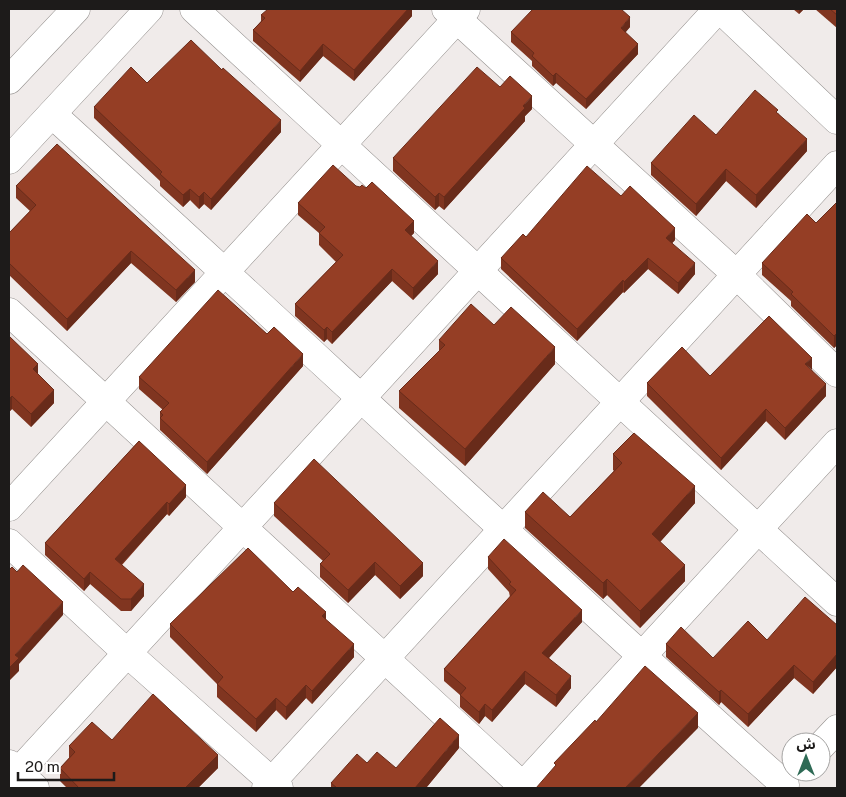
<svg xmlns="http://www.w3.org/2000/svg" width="846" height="797" viewBox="0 0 846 797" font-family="'Public Sans','Noto Sans Arabic',sans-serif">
<rect width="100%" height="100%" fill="#f0ebea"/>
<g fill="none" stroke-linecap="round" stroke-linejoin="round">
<g stroke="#94908e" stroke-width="29">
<g id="minor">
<path d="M194,9L837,602"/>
<path d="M446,9L737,275L837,373"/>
<path d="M720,9L837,120"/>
<path d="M52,114C297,337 537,564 785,785"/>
<path d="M9,160L149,9"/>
<path d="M9,312L525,788"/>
<path d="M9,507L466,9"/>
<path d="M9,543L127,653L279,788"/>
<path d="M821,746L837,729"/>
<path d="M9,764L35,788"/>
<path d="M9,782L718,9"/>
<path d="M266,788L837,165"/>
<path d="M521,788L837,443"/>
</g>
</g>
<g stroke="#94908e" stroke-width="29">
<path id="secondary" d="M9,80L76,9"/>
</g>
<use href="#minor" stroke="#fff" stroke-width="28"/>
<use href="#secondary" stroke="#fff" stroke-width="28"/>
</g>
<g fill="#803520">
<path d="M412,9V16L354,81L323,56L300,82L253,41V30L261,21V15Z"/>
<path d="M793,9H804L799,14Z"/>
<path d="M815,9H837V28Z"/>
<path d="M630,27L625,32L638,54L586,109L556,83L553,86L532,66V61L511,42V32Z"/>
<path d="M147,83L281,132L211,210L204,204L199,209L190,200L183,207L160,186V181L94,118V107Z"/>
<path d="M500,87L532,109L525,116V121L444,210L439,206L435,210L393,171V158Z"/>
<path d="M778,113L807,151L756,208L726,181L696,216L651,175V163L716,135Z"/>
<path d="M16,186L195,282L176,302L131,263L67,331L9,275V233L30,211L16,198Z"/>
<path d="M356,186L414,233L411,236L438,274L413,300L392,281L332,344L327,339L324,342L295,316V304L336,262L319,245V233L298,215V203Z"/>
<path d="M621,196L675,240L672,243L695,274L678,294L648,269L624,293L623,292L577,341L501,269V258L526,237Z"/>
<path d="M837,202V345L834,348L791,306V301L762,275V263L816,223Z"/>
<path d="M494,325L555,364L465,466L399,408V391L439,352V340Z"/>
<path d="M9,336L38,375L54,403L31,427L12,409L9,412Z"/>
<path d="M303,366L207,474L160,430V412L163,410L139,389V377Z"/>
<path d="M812,370L826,396L785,440L766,421L721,470L647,396V383L710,376Z"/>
<path d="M139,441L186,497L169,516L167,514L122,565L144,596L131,611H121L90,584L84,591L45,555V543Z"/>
<path d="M613,454L695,503L660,542L685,581L640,628L607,595L603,599L525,528V512L570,517L614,471L613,470Z"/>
<path d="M274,503L423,576L400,599L375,575L348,603L320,577V564L323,561L274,516Z"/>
<path d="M488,557L582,622L549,658L571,688L556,707L525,684L492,722L485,716L479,724L460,707V695L444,681V669L510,597L509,592L488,569Z"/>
<path d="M293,592L326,620L354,657L312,704L306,698L286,720L276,710L256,732L217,697V684L170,637V624Z"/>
<path d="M837,625V667L813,694L794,678L748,727L721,702L719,705L666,657V644L713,658L767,640Z"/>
<path d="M112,740L218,768L198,788H67L60,781V768L69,758V746Z"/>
<path d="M459,748L426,788H331V783L367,763L396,768Z"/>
</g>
<g fill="#682b1a">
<path d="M408,9H412V16L354,81V70Z"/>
<path d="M799,9H804L799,14Z"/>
<path d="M630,17V27L621,38V28Z"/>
<path d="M323,44V56L300,82V71Z"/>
<path d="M638,44V54L586,109V99Z"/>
<path d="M556,73V83L553,86V76Z"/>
<path d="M532,96V109L525,116V121L444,210V197Z"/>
<path d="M281,120V132L211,210V199Z"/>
<path d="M807,139V151L756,208V195Z"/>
<path d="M726,169V181L696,216V204Z"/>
<path d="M190,189V200L183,207V195Z"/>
<path d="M204,192V204L199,209V197Z"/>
<path d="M439,193V206L435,210V197Z"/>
<path d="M414,221V233L405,242V230Z"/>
<path d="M675,228V240L666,250V238Z"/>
<path d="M131,251V263L67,331V319Z"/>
<path d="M648,258V269L624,293V282Z"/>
<path d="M438,261V274L413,300V288Z"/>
<path d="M695,263V274L678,294V283Z"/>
<path d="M392,269V281L332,344V332Z"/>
<path d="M195,270V282L176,302V290Z"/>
<path d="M623,280V292L577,341V329Z"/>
<path d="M327,327V339L324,342V330Z"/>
<path d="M837,333V345L834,348V336Z"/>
<path d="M555,347V364L465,466V449Z"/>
<path d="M303,354V366L207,474V462Z"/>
<path d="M812,358V370L805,364Z"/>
<path d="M38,364V377L33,369Z"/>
<path d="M826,384V396L785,440V428Z"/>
<path d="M54,390V403L31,427V414Z"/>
<path d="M12,396V409L9,412V399Z"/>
<path d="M766,409V421L721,470V458Z"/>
<path d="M186,485V497L169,516V504Z"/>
<path d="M695,486V503L652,551V534Z"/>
<path d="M167,502V514L115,571V559Z"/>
<path d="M375,562V575L348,603V590Z"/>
<path d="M423,563V576L400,599V586Z"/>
<path d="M685,565V581L640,628V611Z"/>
<path d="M90,572V584L84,591V579Z"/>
<path d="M607,579V595L603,599V583Z"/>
<path d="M144,584V596L131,611V599Z"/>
<path d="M63,602V615L19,664V671L9,681V668L15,655Z"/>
<path d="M582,610V622L542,665V653Z"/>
<path d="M326,612V625L322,616Z"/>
<path d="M354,644V657L312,704V691Z"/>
<path d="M837,648V667L813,694V682Z"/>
<path d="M794,665V678L748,727V714Z"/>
<path d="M525,671V684L492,722V710Z"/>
<path d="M571,676V688L556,707V695Z"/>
<path d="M306,685V698L286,720V707Z"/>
<path d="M721,690V702L719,705V692Z"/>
<path d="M276,698V710L256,732V719Z"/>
<path d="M485,704V716L479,724V712Z"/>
<path d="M698,713V728L639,788H625Z"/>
<path d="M459,735V748L426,788H415Z"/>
<path d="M218,755V768L198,788H185Z"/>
</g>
<g fill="#953e25" stroke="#682b1a">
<path d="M268,9H408L354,70L323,44L300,71L253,30L265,18L261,15Z"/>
<path d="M533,9H621L630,17L621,28L638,44L586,99L556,73L553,76L532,56L534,53L511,32Z"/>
<path d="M830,9H837V15Z"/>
<path d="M191,40L222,70L223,68L281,120L211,199L204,192L199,197L190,189L183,195L160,174L162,172L94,107L131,67L147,83Z"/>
<path d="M477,67L500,87L510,76L532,96L523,106L525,108L444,197L439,193L435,197L393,158Z"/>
<path d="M755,90L778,110L776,112L807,139L756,195L726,169L696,204L651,163L694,115L716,135Z"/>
<path d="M57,144L195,270L176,290L131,251L67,319L9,263V233L36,205L16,186Z"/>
<path d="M333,165L356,186L360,187L362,185L366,188L372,182L414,221L405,230L438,261L413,288L392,269L332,332L327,327L324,330L295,304L343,255L319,233L325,227L298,203Z"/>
<path d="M587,166L621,196L630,186L675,228L666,238L695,263L678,283L648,258L624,282L623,280L577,329L501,258L523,234L526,237Z"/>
<path d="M837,202V333L834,336L791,294L793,292L762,263L807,214L816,223Z"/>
<path d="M218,290L267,334L274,327L303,354L207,462L160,418L163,415L160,412L169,403L139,377Z"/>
<path d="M471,304L494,325L511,307L555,347L465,449L399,391L445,345L439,340Z"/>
<path d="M769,316L812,358L805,364L826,384L785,428L766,409L721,458L647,383L682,347L710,376Z"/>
<path d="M9,336L38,364L33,369L54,390L31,414L12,396L9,399Z"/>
<path d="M634,433L695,486L652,534L685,565L640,611L607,579L603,583L525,512L543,492L570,517L622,463L613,454Z"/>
<path d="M139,441L186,485L169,504L167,502L115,559L144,584L131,599H121L90,572L84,579L45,543Z"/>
<path d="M314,459L423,563L400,586L375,562L348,590L320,564L330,554L274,503Z"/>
<path d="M504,539L582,610L542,653L571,676L556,695L525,671L492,710L485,704L479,712L460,695L466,688L444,669L516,590L509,584L511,582L488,557Z"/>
<path d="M248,548L293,592L298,587L326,612L322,616L354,644L312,691L306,685L286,707L276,698L256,719L217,684L223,677L170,624Z"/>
<path d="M23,565L63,602L15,655L19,658L9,668V570L12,567L17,572Z"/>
<path d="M805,597L837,625V654L813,682L794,665L748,714L721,690L719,692L666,644L681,627L713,658L748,621L767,640Z"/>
<path d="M645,666L698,713L625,788H536L556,765L554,763L595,720L596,722Z"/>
<path d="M153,694L218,755L185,788H79L60,768L75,752L69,746L92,722L112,740Z"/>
<path d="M440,718L459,735L415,788H337L331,783L357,754L367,763L377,752L396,768Z"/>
</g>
<rect width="846" height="797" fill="none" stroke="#1d1b1a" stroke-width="20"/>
<g transform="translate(806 757)"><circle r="24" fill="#ffffff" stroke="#a5a4a3"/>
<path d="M0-4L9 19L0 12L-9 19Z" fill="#2e6a55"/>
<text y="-8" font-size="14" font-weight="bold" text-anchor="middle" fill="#1d1b1a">ش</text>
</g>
<path d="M18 772v8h96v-8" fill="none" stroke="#1d1b1a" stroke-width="2.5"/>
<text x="25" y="772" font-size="15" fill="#1d1b1a" stroke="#ffffff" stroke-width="4" paint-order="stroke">20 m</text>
</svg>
